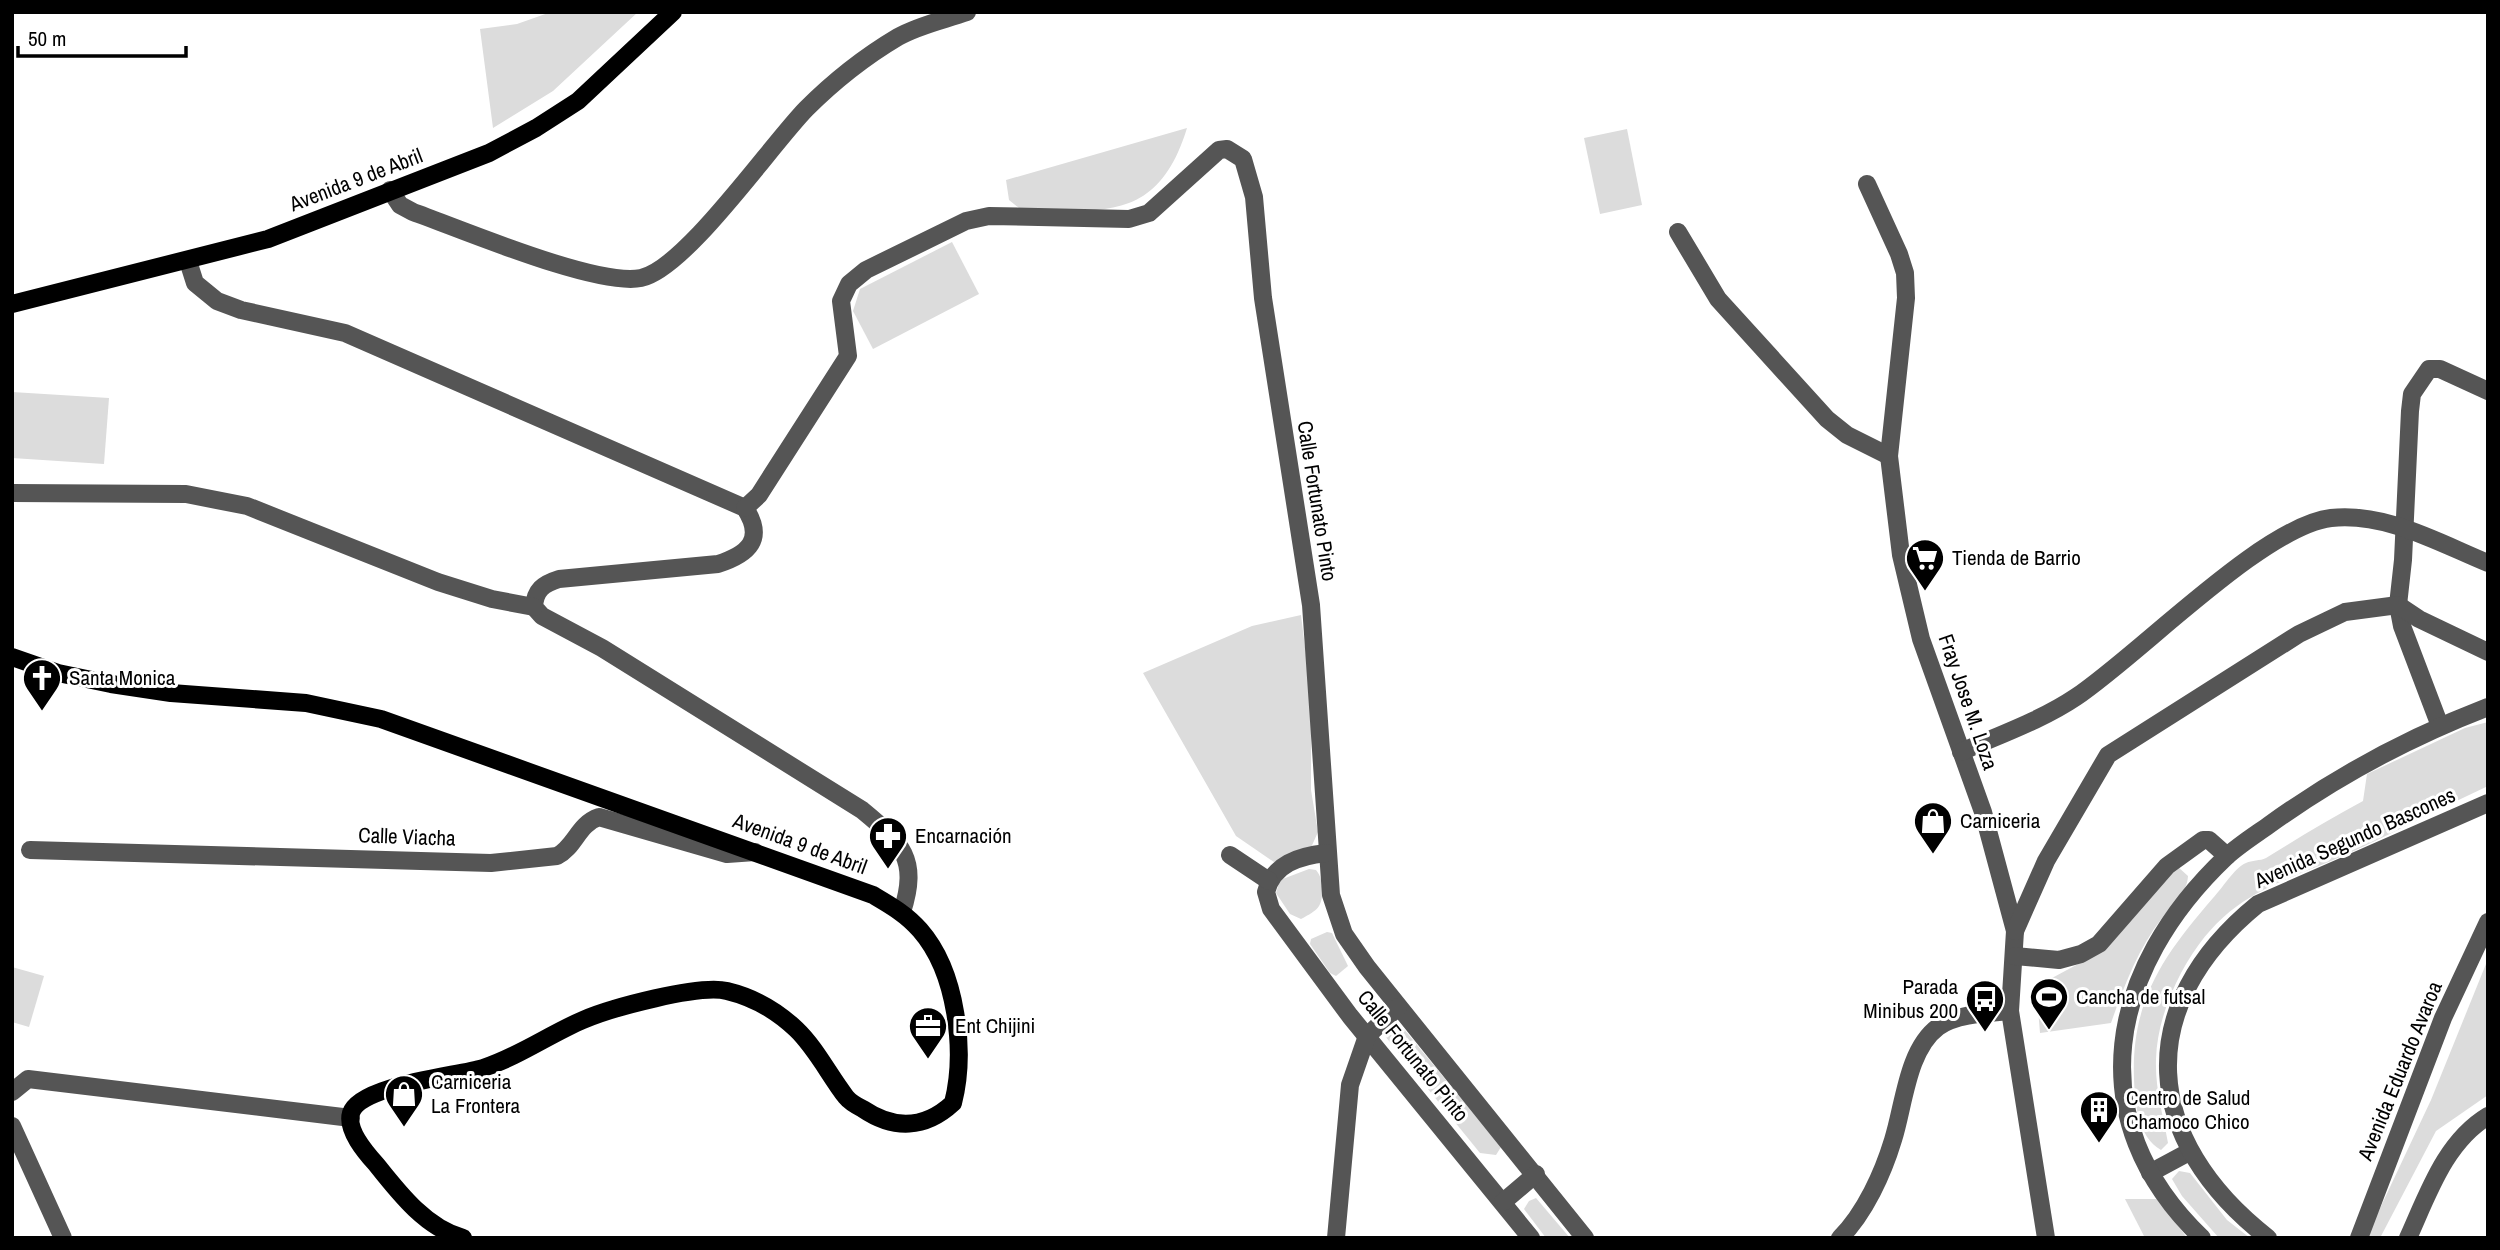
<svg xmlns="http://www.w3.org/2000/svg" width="2500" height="1250" viewBox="0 0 2500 1250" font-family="'Archivo Narrow',sans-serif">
<rect width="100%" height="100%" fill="#fff"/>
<g fill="#dcdcdc">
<path d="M551,12H638L553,91L493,128L480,29L517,24Z"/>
<path d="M1187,128C1158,223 1101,212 1019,208L1009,200L1006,180Z"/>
<path d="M1627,129L1642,205L1600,214L1584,138Z"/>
<path d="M952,242L979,294L873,349L853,311L860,289Z"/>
<path d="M12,392L109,398L104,464L12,458Z"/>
<path d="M1301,615L1311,696V790L1318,832L1309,852L1274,862L1236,836L1143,673L1252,626Z"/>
<path d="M2488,722V786C2443,807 2399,830 2354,851C2276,886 2225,892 2181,973C2167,1000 2157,1029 2156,1059C2155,1089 2163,1114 2168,1143L2161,1150C2138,1137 2135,1104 2134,1079C2131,1000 2164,955 2213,898C2222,889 2234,868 2246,863C2252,860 2260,861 2266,858C2298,838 2330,819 2363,801L2367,774L2465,728Z"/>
<path d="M2178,867L2188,876C2187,894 2172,904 2162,918C2138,949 2124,986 2111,1023L2040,1033L2037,997L2052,978L2080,963Z"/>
<path d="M1309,869L1316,870C1321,876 1321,880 1322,887C1323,907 1318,910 1301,919L1290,914L1276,893L1280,880Z"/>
<path d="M1327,932L1332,933L1348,966L1336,976L1330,973L1310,944L1311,939Z"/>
<path d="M2488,959V1095L2436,1131L2380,1238H2366L2431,1100Z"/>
<path d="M12,967L44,976L29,1027L12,1022Z"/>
<path d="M1399,1023L1501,1147L1496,1155L1480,1153L1385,1036L1392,1025Z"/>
<path d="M2179,1171L2190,1173L2227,1220L2250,1238H2219L2182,1196L2172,1179Z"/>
<path d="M1536,1198L1570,1238H1546L1524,1209L1529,1201Z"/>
<path d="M2125,1199H2159L2187,1238H2145Z"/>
</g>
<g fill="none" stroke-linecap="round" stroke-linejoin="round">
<g stroke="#555" stroke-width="18">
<path d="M1867,184L1899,254L1905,273L1906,298L1889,456L1901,555L1921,639L1983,812L2015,931L2010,1011L2046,1238"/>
<path d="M390,190L400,205L413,212C461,229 597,287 641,278C685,269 770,146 806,109C832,83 866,56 898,37C919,25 944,20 967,12"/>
<path d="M1678,232L1718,299L1827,419L1847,435L1889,456"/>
<path d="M188,261L195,283L217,301L241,310L345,333L745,508C765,539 749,554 718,564L559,579C543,584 535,590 534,607L542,616L602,648L862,810C902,843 919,859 902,912"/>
<path d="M12,493L186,494L247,506L438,582L492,599L534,607"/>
<path d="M745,508L759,495L848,356L841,301L849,284L866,270L966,221L989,216L1129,219L1149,213L1219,150L1227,149L1243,159L1254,197L1263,298L1311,605L1331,895L1344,934L1367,967L1585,1238"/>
<path d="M2440,726L2402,626L2398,605L2403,560L2410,411L2412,394L2429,369H2440L2488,391"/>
<path d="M1961,752C1999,735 2042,720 2076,697C2139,655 2263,526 2331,518C2386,512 2439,543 2488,563"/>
<path d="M30,850L491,863L557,856C575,847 578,824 599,817L727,854L755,852"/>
<path d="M1326,853C1299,856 1273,864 1266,892L1271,909L1350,1016L1531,1238"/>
<path d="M1230,855L1269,881"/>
<path d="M2015,931L2046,861L2108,755L2299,634L2345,612L2398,605L2419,619L2488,652"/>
<path d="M2015,956L2059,960L2081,954L2099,944L2167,866L2203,840H2209L2227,856"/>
<path d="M12,1092L28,1079L351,1118"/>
<path d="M12,1126L63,1238"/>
<path d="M2150,1173L2189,1152"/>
<path d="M1503,1202L1536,1174"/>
<path d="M1336,1238L1350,1085L1367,1036L1398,1007"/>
<path d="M1840,1238C1865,1213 1883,1173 1893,1140C1904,1106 1907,1050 1938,1027C1956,1014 1988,1013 2010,1011"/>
<path d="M2202,1238C2077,1118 2109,968 2226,857C2239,845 2255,835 2269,825C2337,776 2410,737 2488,707"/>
<path d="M2268,1238C2142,1140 2131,1007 2258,904L2488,803"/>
<path d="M2359,1238L2443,1018L2488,922"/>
<path d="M2408,1238C2428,1194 2445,1142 2488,1116"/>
</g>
<g stroke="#000" stroke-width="18">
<path d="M12,304L268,239L489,153L536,128L578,101L673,12"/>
<path d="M12,657L58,673L111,684L171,693L306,703L381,719L873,895C890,905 906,914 920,930C957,972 966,1052 953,1103C925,1129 894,1130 863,1109C857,1106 850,1102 846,1097C829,1075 816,1048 796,1029C777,1011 752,997 727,991C699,984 611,1008 583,1020C550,1034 518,1057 483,1068C457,1076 360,1085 351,1113C346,1130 366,1153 376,1164C399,1193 426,1228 463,1238"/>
</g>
</g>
<defs>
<g id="supermarket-pin" transform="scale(2.0125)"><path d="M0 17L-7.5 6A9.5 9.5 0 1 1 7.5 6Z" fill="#000" stroke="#fff"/><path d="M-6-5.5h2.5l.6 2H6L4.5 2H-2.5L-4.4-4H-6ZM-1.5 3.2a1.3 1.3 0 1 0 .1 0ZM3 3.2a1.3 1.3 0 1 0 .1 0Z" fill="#fff"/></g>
<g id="church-pin" transform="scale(2.0125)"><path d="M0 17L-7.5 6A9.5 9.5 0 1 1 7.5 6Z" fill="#000" stroke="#fff"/><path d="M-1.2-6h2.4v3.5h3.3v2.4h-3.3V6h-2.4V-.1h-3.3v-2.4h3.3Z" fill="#fff"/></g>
<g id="shop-pin" transform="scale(2.0125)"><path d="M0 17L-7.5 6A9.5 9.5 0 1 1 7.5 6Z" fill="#000" stroke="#fff"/><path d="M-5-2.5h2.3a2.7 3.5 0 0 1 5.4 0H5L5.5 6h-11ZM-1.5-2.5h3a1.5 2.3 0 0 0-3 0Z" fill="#fff"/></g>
<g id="pharmacy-pin" transform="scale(2.0125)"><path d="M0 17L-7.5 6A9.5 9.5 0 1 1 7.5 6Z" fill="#000" stroke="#fff"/><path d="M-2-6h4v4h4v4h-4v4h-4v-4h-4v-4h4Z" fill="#fff"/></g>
<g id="stadium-pin" transform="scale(2.0125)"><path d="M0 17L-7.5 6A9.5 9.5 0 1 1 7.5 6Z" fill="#000" stroke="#fff"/><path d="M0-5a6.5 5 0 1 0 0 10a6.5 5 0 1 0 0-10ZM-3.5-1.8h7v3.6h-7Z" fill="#fff"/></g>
<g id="bus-pin" transform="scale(2.0125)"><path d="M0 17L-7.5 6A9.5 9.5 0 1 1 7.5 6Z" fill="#000" stroke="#fff"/><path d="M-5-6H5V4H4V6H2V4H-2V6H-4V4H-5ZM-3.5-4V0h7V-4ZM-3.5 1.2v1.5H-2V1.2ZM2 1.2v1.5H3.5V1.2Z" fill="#fff"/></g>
<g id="office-pin" transform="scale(2.0125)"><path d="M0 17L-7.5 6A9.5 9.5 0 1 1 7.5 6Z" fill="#000" stroke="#fff"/><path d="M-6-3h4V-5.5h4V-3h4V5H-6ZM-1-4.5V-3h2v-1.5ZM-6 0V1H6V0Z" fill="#fff"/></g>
<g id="building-pin" transform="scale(2.0125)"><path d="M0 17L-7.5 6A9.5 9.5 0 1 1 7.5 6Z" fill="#000" stroke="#fff"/><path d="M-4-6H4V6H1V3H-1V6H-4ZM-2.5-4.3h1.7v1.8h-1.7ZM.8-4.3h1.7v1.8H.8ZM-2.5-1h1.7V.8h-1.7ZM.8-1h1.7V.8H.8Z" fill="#fff"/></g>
</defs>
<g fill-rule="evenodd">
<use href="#supermarket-pin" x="1925" y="558"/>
<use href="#church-pin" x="42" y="678"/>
<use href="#shop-pin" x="1933" y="821"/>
<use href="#pharmacy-pin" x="888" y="836"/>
<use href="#stadium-pin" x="2049" y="997"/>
<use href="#bus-pin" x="1985" y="999"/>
<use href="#office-pin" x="928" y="1026"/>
<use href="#shop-pin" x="404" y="1094"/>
<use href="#building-pin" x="2099" y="1110"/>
</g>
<g text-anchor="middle" stroke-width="6" stroke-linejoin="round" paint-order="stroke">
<g font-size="21" fill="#000" stroke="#fff">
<text transform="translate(356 180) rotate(-21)" y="7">Avenida 9 de Abril</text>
<text transform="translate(1317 501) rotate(81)" y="7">Calle Fortunato Pinto</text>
<text transform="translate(1968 702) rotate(71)" y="7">Fray Jose M. Loza</text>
<text transform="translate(407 837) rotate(2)" y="7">Calle Viacha</text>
<text transform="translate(2355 838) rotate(-24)" y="7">Avenida Segundo Bascones</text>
<text transform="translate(800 844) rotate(20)" y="7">Avenida 9 de Abril</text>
<text transform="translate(1413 1056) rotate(51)" y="7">Calle Fortunato Pinto</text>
<text transform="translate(2400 1071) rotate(-68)" y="7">Avenida Eduardo Avaroa</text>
</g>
<g font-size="21" fill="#000" stroke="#fff" text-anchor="start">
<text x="1952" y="565">Tienda de Barrio</text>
<text x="69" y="685">Santa Monica</text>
<text x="1960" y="828">Carniceria</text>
<text x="915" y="843">Encarnación</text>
<text x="1958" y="994" text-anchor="end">Parada<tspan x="1958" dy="24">Minibus 200</tspan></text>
<text x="2076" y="1004">Cancha de futsal</text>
<text x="955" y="1033">Ent Chijini</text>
<text x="431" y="1089">Carniceria<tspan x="431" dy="24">La Frontera</tspan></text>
<text x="2126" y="1105">Centro de Salud<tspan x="2126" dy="24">Chamoco Chico</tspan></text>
</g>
</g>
<rect width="2500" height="1250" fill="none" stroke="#000000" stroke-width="28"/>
<path d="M18 46v10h168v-10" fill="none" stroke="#000000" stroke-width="3.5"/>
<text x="28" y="46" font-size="21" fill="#000000" stroke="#ffffff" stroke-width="5" paint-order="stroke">50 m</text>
</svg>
